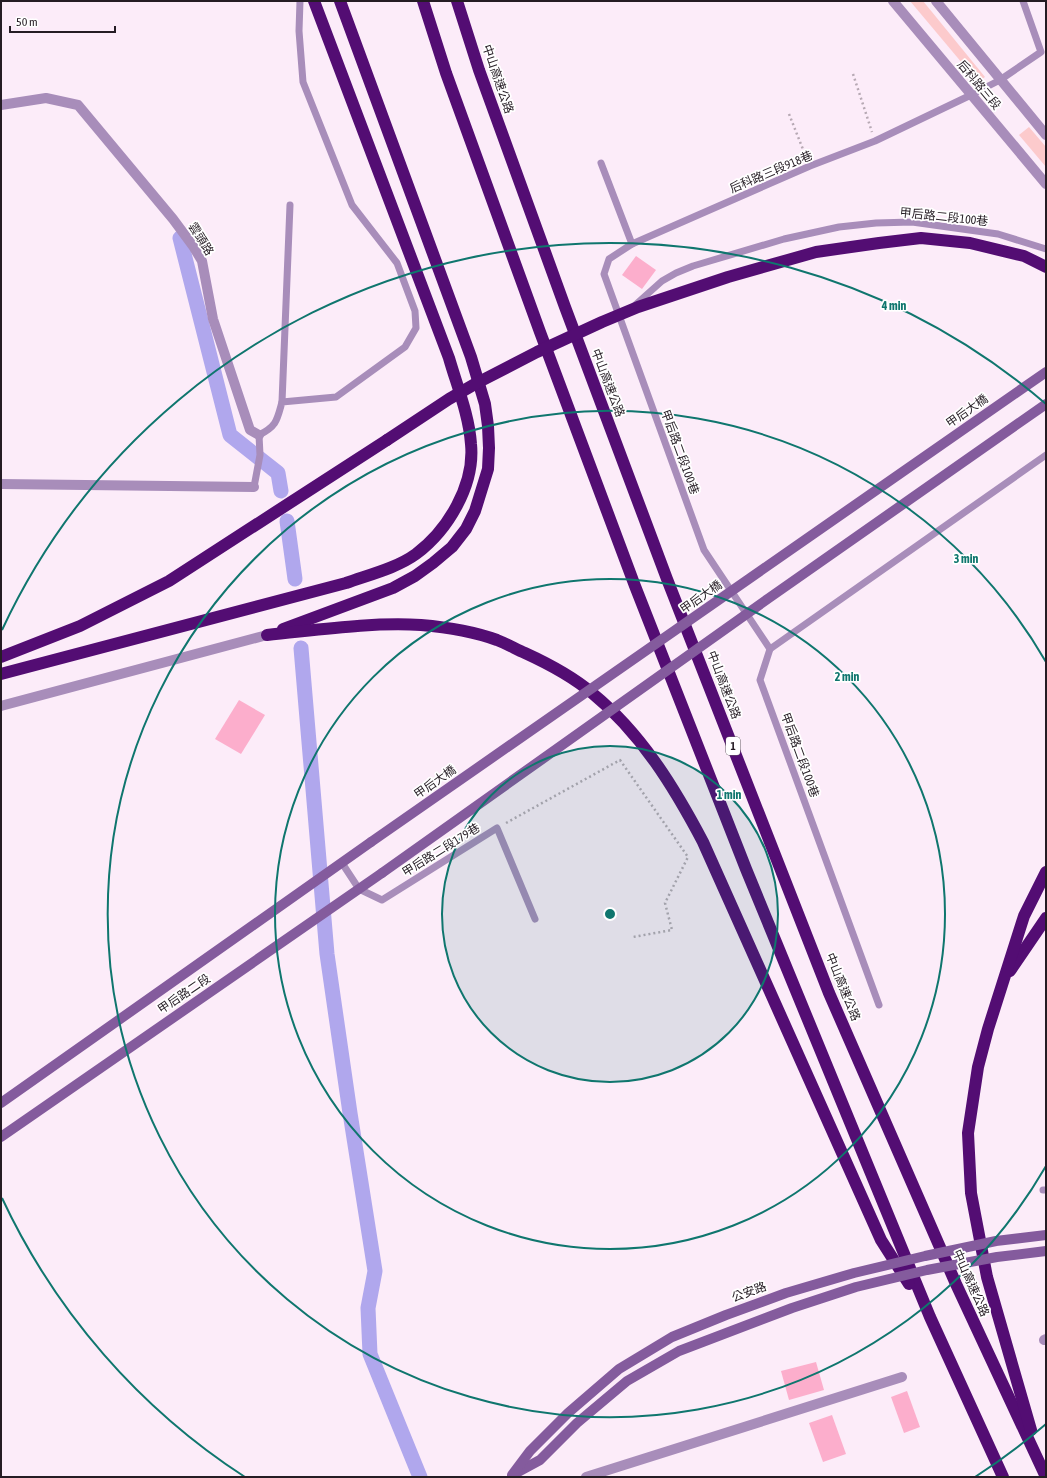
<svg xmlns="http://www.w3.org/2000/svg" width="1047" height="1478" viewBox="0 0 1047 1478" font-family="'Asap Condensed','Noto Sans TC',sans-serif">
<rect width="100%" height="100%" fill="#fcecf9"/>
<g fill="#fccacc">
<path d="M910,1H923L985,77L978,82Z"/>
<path d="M1029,127L1046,147V167L1019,135Z"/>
</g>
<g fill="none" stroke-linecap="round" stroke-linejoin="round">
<g stroke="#b0a7ed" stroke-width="15">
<path d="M180,238L230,435L278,473L281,491"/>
<path d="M287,521L295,579"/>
<path d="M301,648L327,954L350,1113L375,1271L368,1308L370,1354L420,1477"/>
</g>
</g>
<g fill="#fcaecc">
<path d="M636,256L656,270L642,289L622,275Z"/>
<path d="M239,700L265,715L241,754L215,739Z"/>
<path d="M816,1362L824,1390L789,1400L781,1371Z"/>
<path d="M907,1391L920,1427L904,1433L891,1397Z"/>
<path d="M832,1415L846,1454L823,1462L809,1423Z"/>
</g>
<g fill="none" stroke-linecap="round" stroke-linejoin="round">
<g stroke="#b7a9b4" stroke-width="2.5" stroke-dasharray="2 3" stroke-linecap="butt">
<path d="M853,74L872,132"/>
<path d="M789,114L806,157"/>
<path d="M506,823L620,760L688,857L665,903L672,930L633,937"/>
</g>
<g stroke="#a88dba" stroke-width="7">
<path d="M601,163L632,244"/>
<path d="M634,306L662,281L676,273L693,266L784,239L839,227L876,223L912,222L998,234L1046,249"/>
<path d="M282,402L290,205"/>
<path d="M254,487L260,455L259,435C277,426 277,420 282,402L336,397L405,347L416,328L415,311L397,263L352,205L303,82L299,31L300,1"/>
<path d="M770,649L1046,455"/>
<path d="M342,863L359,889L382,900L497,828L535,919"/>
<path d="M879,1005L760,680L770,649L704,550L604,274L609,259L632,244L810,166L875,141L971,95L1000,80L1041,52L1023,1"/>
<path d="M1043,1190H1046"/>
</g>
<g stroke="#a88dba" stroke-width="10">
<path d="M1,105L46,98L78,105L173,219L193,246L202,261L213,319L250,430L259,435"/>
<path d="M1,484L254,487"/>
<path d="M1044,1340L1046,1339"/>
<path d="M586,1477L902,1377"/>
</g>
<g stroke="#a88dba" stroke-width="10">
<path d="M893,1L1046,184"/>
<path d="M936,1L1046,135"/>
<path d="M1,706L267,635"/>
</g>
<g stroke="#845b9d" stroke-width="10">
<path d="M1,1103L371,842"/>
<path d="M1,1137L382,873"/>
</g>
<g stroke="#530d73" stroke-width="12">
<path d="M423,1L446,73L540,332L635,586L746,869L930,1317L1003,1477"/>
<path d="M457,1L479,70L565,307L667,579L829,993L956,1284L1046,1477"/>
<path d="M283,629L393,588L415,576L433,563L452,547L466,529L475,511L488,469L489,448L488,426L485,404L471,357L340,1"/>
<path d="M267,635C318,630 370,622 421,625C445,627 475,632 497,640C507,644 516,649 525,653C549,664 572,676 592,693C641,733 674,787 703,842L881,1240L909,1284"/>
<path d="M1,657L80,626L169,581L387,440"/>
<path d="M1,674L346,583C368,575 397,568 416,554C448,530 475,485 471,444C469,415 457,386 449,358L314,1"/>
<path d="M1010,971L1046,918"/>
<path d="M1031,1430L987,1277L971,1193L968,1133L978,1067L988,1029L1024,916L1046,872"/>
</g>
<g stroke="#845b9d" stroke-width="10">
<path d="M371,842L1046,372"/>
<path d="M382,873L769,598L1046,404"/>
<path d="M516,1473L540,1460L577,1423L627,1381L679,1351L792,1308L856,1287L927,1270L997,1257L1046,1251"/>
<path d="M512,1475L530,1451L568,1413L619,1369L672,1337L726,1315L786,1293L854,1273L925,1256L996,1241L1046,1235"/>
</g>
<path stroke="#530d73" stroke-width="12" d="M387,440L449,399L475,384L537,352L602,322L638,307L728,277L816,252L879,243L921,238L970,243L1024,256L1046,267"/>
</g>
<circle cx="610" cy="914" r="168" fill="#0f766e" fill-opacity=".12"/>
<g fill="none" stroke="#0f766e" stroke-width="2">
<circle cx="610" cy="914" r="168"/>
<circle cx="610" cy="914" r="335"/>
<path d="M1046 1166A503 503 0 1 1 1046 662"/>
<path d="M1046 1424A671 671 0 0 1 975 1477M245 1477A671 671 0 0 1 2 1198M2 630A671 671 0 0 1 1046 404"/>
</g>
<g text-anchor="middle" stroke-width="3.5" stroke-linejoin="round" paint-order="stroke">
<rect fill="#fff" stroke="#666066" stroke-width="1" x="726" y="737" width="14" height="18" rx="3"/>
<g font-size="11" font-weight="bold" fill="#251c24">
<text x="733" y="750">1</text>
</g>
<g font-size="12" fill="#251c24" stroke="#fff">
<text transform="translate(498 79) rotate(71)" y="4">中山高速公路</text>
<text transform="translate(979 85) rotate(50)" y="4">后科路三段</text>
<text transform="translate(771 172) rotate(-23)" y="4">后科路三段918巷</text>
<text transform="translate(944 217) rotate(6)" y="4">甲后路二段100巷</text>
<text transform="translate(201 239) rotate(58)" y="4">雲頭路</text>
<text transform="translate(608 383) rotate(69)" y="4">中山高速公路</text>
<text transform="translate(967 411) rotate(-35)" y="4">甲后大橋</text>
<text transform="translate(680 452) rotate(70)" y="4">甲后路二段100巷</text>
<text transform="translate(701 597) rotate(-35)" y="4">甲后大橋</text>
<text transform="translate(724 685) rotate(69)" y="4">中山高速公路</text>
<text transform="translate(800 755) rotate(70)" y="4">甲后路二段100巷</text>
<text transform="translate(435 782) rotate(-35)" y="4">甲后大橋</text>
<text transform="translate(441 850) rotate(-32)" y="4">甲后路二段179巷</text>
<text transform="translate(843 987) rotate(68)" y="4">中山高速公路</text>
<text transform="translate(184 994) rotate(-34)" y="4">甲后路二段</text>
<text transform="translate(971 1283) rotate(66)" y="4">中山高速公路</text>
<text transform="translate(749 1292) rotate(-20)" y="4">公安路</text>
</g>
</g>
<circle cx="610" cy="914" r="6" fill="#0f766e" stroke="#fff" stroke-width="2"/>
<g font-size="12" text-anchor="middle" font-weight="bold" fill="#0f766e" stroke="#fff" stroke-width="3.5" stroke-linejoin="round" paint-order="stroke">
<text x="894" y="310">4 min</text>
<text x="966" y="563">3 min</text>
<text x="847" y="681">2 min</text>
<text x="729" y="799">1 min</text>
</g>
<rect width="1047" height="1478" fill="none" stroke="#251c24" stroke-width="4"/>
<path d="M10 26v6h105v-6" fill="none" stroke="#251c24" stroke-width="2"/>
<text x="16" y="26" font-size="12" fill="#251c24" stroke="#ffffff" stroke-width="3" paint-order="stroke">50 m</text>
</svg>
